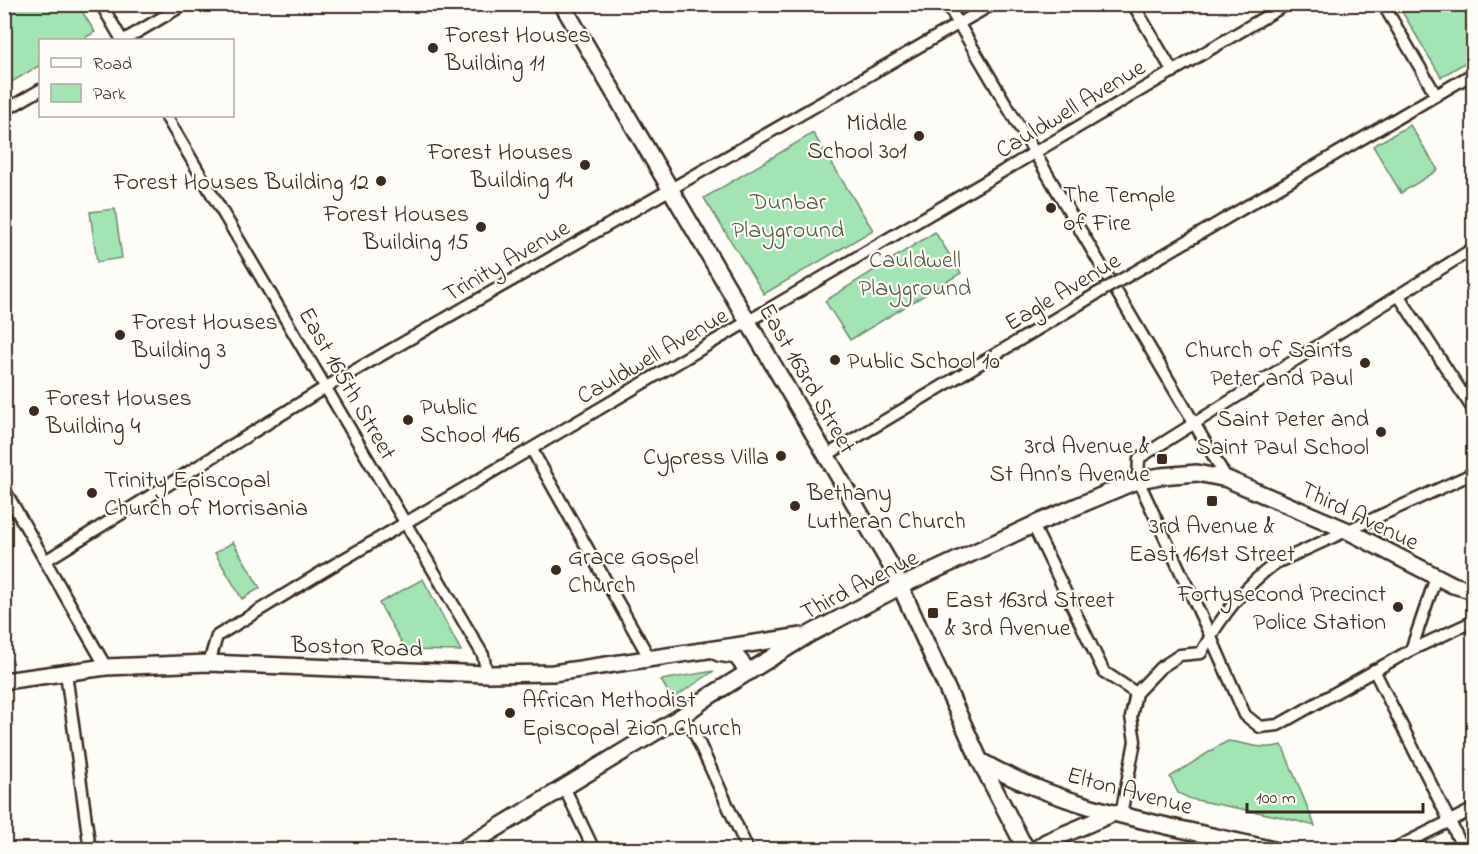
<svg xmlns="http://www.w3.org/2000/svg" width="1478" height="854" viewBox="0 0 1478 854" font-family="'Indie Flower',sans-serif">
<rect width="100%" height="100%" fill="#fdfcf7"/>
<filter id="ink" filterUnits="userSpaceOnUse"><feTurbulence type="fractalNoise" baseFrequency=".0167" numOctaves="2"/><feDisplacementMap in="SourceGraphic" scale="12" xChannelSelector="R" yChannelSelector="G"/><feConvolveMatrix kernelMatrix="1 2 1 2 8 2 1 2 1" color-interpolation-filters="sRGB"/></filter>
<g filter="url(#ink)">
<g fill="#a0e5b2" stroke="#6e8868" stroke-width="1.5">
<path d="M4,5H78L95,32L81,40H40V65L5,86Z"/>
<path d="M1398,5H1473V58L1441,77Z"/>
<path d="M1410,125L1438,170L1401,193L1373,146Z"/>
<path d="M813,133L873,230L764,294L704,198Z"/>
<path d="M115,209L122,258L97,262L90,212Z"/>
<path d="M935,232L961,273L850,340L825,301Z"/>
<path d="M233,542L260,588L242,599L215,553Z"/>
<path d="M423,579L461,651L406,650L379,603Z"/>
<path d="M714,671L672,699L661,680Z"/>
<path d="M1228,741C1248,743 1262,751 1282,745L1315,826L1277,816L1191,799L1178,793L1170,777L1217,747Z"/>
</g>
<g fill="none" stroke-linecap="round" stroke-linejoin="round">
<g stroke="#3b2a1e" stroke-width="15">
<g id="minor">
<path d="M101,4L122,40"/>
<path d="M947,4L1227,479"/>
<path d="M1133,4L1173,72"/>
<path d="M1383,4L1436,95"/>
<path d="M124,40L185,4"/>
<path d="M4,111L40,90"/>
<path d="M166,116L483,655L487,674"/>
<path d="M1474,248L1139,458L1138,480L1210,635L1245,715L1260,727L1278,725L1411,650L1474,621"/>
<path d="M1126,277L1474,73"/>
<path d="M1399,296L1474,411"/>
<path d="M532,450L650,659"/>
<path d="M827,455L1098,293"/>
<path d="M4,489L106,667"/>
<path d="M1033,525L1104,672L1136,693"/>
<path d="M45,561L326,387L993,4"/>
<path d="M1411,650L1436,577"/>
<path d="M209,663L217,636L327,569L1287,4"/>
<path d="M1374,670L1464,850"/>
<path d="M66,673L90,850"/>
<path d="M682,716L694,732L748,850"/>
<path d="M564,787L594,850"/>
<path d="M1121,815L1135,741L1131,717L1136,693L1160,668L1180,655L1201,653C1219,620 1245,585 1276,563L1474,473"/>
<path d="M1217,850L1220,837"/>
<path d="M1392,850L1474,809"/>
</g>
</g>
<g stroke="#3b2a1e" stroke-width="20">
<g id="secondary">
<path d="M562,4L891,566L980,761L1021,840L1028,850"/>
<path d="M718,653L736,656L749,672"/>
<path d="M4,681L106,667L209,663L487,674L553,673L802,636"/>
<path d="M980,761C1069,812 1175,826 1273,850"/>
<path d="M461,850L682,716L708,697L808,635L901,586L1033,525L1138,480L1161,476L1197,473L1227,479L1346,530L1453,585L1474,591"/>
<path d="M1035,850L1046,842L1114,813"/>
</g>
</g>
<use href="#minor" stroke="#fdfcf7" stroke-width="10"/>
<use href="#secondary" stroke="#fdfcf7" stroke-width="15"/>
<g stroke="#3b2a1e" stroke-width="15" stroke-linecap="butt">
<path id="minor-bridge" d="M1098,293L1126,277"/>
</g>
<use href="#minor-bridge" stroke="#fdfcf7" stroke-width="10"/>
</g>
</g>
<g fill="#3b2a1e" stroke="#fdfcf7" stroke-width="2">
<circle cx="433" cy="48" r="6"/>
<circle cx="919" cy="136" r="6"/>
<circle cx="585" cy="165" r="6"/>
<circle cx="381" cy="181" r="6"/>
<circle cx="1051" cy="208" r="6"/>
<circle cx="481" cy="227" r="6"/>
<circle cx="120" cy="335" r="6"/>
<circle cx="835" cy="360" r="6"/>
<circle cx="1365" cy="363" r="6"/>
<circle cx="34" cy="411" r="6"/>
<circle cx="408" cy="420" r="6"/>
<circle cx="1381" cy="432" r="6"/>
<circle cx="781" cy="456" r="6"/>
<rect x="1156" y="453" width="12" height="12" rx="3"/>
<circle cx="92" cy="493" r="6"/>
<rect x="1206" y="495" width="12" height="12" rx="3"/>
<circle cx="795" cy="506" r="6"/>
<circle cx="556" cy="570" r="6"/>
<circle cx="1398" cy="607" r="6"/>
<rect x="927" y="607" width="12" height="12" rx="3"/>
<circle cx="510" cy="713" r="6"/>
</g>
<g text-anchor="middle" stroke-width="4.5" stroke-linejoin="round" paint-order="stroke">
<g font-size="24" fill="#3b2a1e" stroke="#fdfcf7" text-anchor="start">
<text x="445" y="42">Forest Houses<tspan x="445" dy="28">Building 11</tspan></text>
<text x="907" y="130" text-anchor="end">Middle<tspan x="907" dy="28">School 301</tspan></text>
<text x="573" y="159" text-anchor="end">Forest Houses<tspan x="573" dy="28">Building 14</tspan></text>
<text x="369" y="189" text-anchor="end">Forest Houses Building 12</text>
<text x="1063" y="202">The Temple<tspan x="1063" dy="28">of Fire</tspan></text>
<text x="469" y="221" text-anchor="end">Forest Houses<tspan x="469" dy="28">Building 15</tspan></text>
<text x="132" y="329">Forest Houses<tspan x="132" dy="28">Building 3</tspan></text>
<text x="1353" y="357" text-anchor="end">Church of Saints<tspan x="1353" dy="28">Peter and Paul</tspan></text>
<text x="847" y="368">Public School 10</text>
<text x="46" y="405">Forest Houses<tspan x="46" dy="28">Building 4</tspan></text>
<text x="420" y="414">Public<tspan x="420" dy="28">School 146</tspan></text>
<text x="1369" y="426" text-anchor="end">Saint Peter and<tspan x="1369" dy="28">Saint Paul School</tspan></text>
<text x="1150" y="453" text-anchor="end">3rd Avenue &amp;<tspan x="1150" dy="28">St Ann’s Avenue</tspan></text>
<text x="769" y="464" text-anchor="end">Cypress Villa</text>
<text x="104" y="487">Trinity Episcopal<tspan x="104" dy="28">Church of Morrisania</tspan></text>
<text x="807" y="500">Bethany<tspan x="807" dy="28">Lutheran Church</tspan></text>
<text x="1212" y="533" text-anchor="middle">3rd Avenue &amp;<tspan x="1212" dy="28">East 161st Street</tspan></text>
<text x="568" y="564">Grace Gospel<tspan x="568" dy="28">Church</tspan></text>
<text x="1386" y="601" text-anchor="end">Fortysecond Precinct<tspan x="1386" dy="28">Police Station</tspan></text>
<text x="945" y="607">East 163rd Street<tspan x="945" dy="28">&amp; 3rd Avenue</tspan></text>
<text x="522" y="707">African Methodist<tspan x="522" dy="28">Episcopal Zion Church</tspan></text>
</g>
<g font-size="24" fill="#3b2a1e" stroke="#fdfcf7">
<text transform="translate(1070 108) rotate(-31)" y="8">Cauldwell Avenue</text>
<text transform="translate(506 260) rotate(-30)" y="8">Trinity Avenue</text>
<text transform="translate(1062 291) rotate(-31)" y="8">Eagle Avenue</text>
<text transform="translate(652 355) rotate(-30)" y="8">Cauldwell Avenue</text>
<text transform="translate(808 378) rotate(60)" y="8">East 163rd Street</text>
<text transform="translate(348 383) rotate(60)" y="8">East 165th Street</text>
<text transform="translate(1360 515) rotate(26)" y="8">Third Avenue</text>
<text transform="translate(859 584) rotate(-27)" y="8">Third Avenue</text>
<text transform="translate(357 646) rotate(2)" y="8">Boston Road</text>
<text transform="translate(1130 790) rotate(15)" y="8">Elton Avenue</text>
</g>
<g font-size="24" fill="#545943" stroke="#fdfcf7">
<text x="788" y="209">Dunbar<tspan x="788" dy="28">Playground</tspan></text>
<text x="915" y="267">Cauldwell<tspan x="915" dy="28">Playground</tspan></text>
</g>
</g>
<rect width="1478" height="854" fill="none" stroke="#fdfcf7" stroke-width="24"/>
<rect x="12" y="12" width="1454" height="830" fill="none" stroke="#3b2a1e" stroke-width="2" filter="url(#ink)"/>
<rect x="39" y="39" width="195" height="78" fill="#fdfcf7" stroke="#afa8a0" stroke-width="1.5"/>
<rect x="51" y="58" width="30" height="9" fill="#fdfcf7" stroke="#afa8a0" stroke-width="1.5"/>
<text x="93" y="69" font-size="18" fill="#3b2a1e">Road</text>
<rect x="51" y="84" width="30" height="18" fill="#a0e5b2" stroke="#afa8a0" stroke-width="1.5"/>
<text x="93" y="99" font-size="18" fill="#3b2a1e">Park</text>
<path d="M1247 803v9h176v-9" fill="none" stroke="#3b2a1e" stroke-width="3"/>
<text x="1256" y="803" font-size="18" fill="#3b2a1e" stroke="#fdfcf7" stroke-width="4.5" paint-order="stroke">100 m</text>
</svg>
